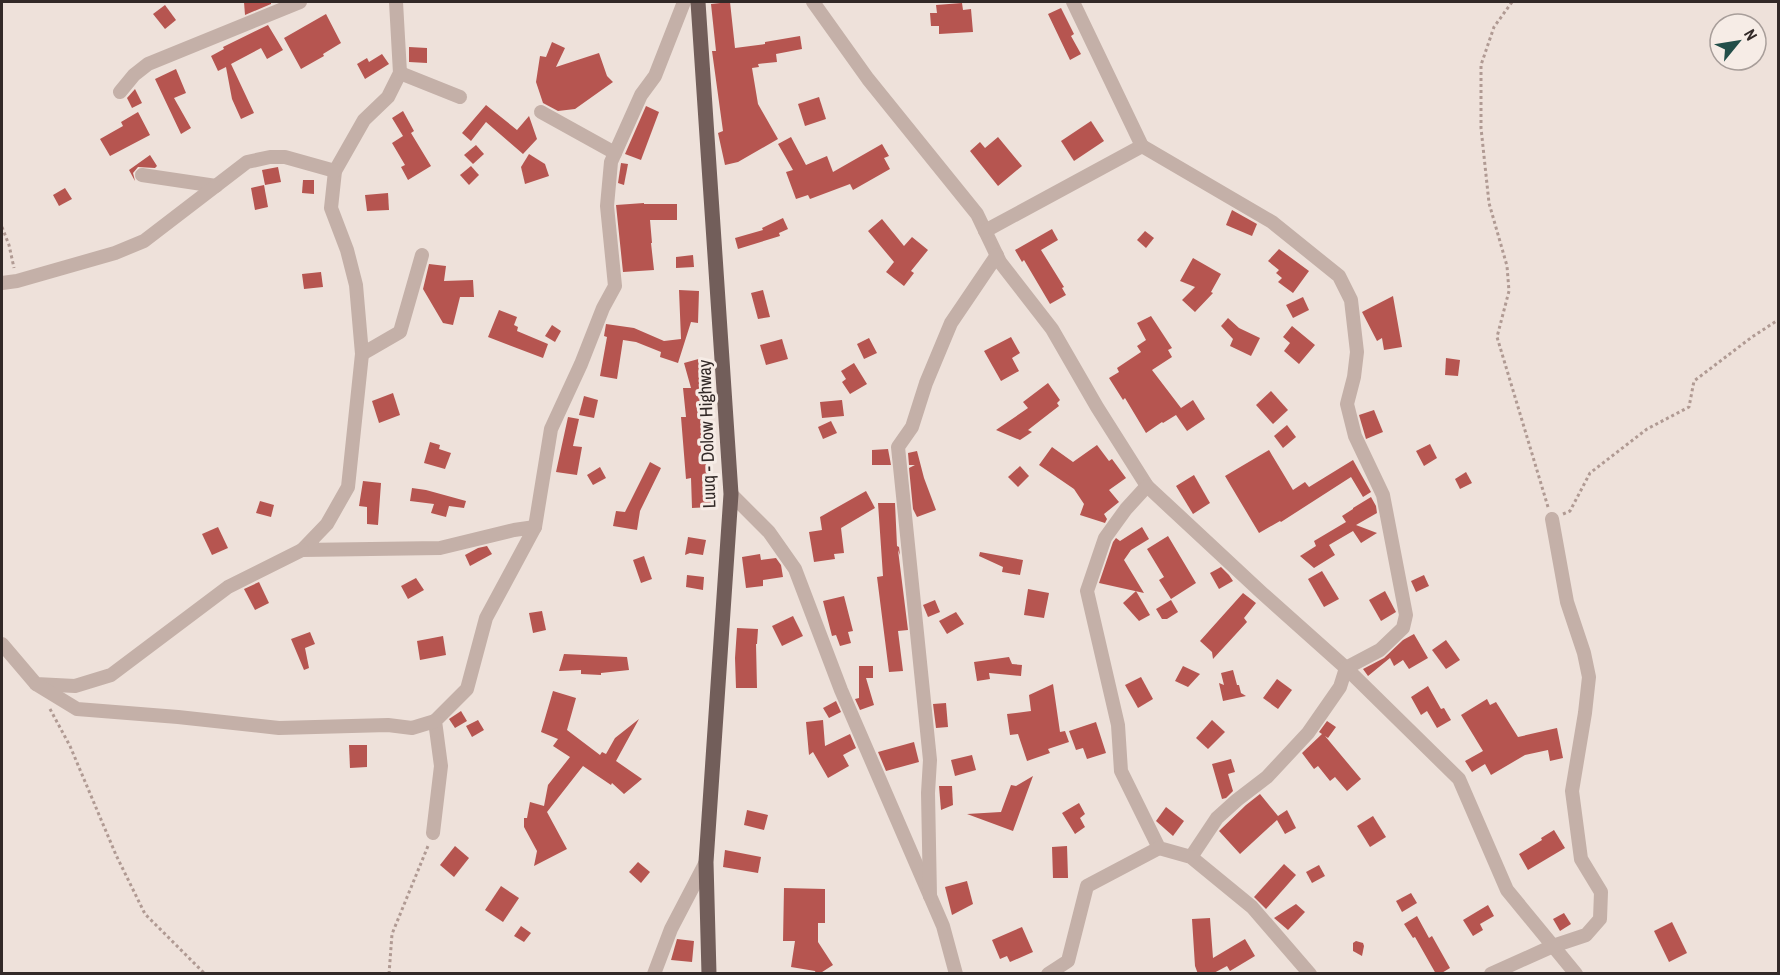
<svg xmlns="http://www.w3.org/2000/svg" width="1780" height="975" viewBox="0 0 1780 975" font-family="'Archivo Narrow',sans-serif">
<rect width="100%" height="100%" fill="#eee1da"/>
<g fill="#b65550">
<path d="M244,2H271V4L245,15Z"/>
<path d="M730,2L735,48L765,44V42L800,36L802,49L776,54L777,62L758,64L759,67L752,68L758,104L778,139L738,162L725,165L718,133L723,131L712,51H716L711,4Z"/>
<path d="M962,3L963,10L971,9L973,32L939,34V26H931L930,13H937L936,5Z"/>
<path d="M165,5L176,20L165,29L153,14Z"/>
<path d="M1061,8L1074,34L1071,36L1081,54L1070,60L1048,14Z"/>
<path d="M326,14L341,43L323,54L324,56L301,69L284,38Z"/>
<path d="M268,25L283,50L267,59L261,48L231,64L254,113L241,119L232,99L226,67L218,71L211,56L224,49L223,47Z"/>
<path d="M552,42L565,48L556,67L599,53L607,76L613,82L575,109L558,111L543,103L536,82L540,56L546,57Z"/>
<path d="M409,47L427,48V63L409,62Z"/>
<path d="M382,54L389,64L365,79L357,64L367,58L369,62Z"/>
<path d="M176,69L186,93L174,98L191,128L181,134L155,79Z"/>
<path d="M135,89L142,103L132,108L127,98Z"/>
<path d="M819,97L826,119L805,126L798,104Z"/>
<path d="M486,105L517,130L529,116L537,139L523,154L486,122L471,141L462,133Z"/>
<path d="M646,106L659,112L641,160L625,154Z"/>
<path d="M403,111L414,131L411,133L431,166L408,180L401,167L405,165L392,143L403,136L392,118Z"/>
<path d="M138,112L150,135L110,156L100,139L123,126L121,122Z"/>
<path d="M1091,121L1104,141L1074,161L1061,141Z"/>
<path d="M791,137L806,165L827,156L833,172L882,144L889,156L884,158L890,169L853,190L850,184L810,199L808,195L796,199L786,172L793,170L778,144Z"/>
<path d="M998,137L1022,166L998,186L970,151L980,142L985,148Z"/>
<path d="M476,145L484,154L473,164L464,155Z"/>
<path d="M529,154L545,164L549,176L525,184L521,167Z"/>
<path d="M150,155L157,166L155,168L138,167L133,173L135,181L129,170Z"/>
<path d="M621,163L628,164L624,185L618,183Z"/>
<path d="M471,166L479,175L469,185L460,175Z"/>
<path d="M278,167L281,182L265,185L262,170Z"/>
<path d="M303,180H314V194L302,193Z"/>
<path d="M264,185L268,207L255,210L251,188Z"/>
<path d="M65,188L72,199L59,206L53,195Z"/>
<path d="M388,193L389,210L367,211L365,195Z"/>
<path d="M644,203V204H677V220H650L652,243H651L654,270L623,272L616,205Z"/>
<path d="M1232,210L1257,224L1252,236L1226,225Z"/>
<path d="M783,218L788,229L779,233L780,236L738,249L735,238L763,230L762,228Z"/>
<path d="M882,219L904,246L912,237L928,250L911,271L914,273L904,286L886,272L894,262L868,231Z"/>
<path d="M1052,229L1058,240L1041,250L1064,287L1062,288L1066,295L1050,304L1024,260L1022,262L1015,250Z"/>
<path d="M1145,231L1154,238L1146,248L1137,240Z"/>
<path d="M1279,249L1309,271L1293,293L1278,282L1282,278L1276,273L1279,270L1268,261Z"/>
<path d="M693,255L694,267L676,268V257Z"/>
<path d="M1193,258L1221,274L1211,292L1213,293L1195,312L1182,300L1195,287L1180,281Z"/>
<path d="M429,264L446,266L444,281L473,280L474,297H460L453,325L443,323L423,289Z"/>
<path d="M321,272L323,287L304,289L302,274Z"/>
<path d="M679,290L699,291L698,323L691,322L678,363L660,357L661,352L636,342L623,340L617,379L600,376L607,337L604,336L606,324L634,328L664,341L681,339Z"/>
<path d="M763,290L770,317L758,319L751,293Z"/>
<path d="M1393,296L1402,347L1384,350L1382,338L1377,341L1362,312Z"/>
<path d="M1303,297L1309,310L1293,318L1286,305Z"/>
<path d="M499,310L517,317L514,325L518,327L517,331L548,344L543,358L488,337Z"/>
<path d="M1151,316L1172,348L1168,350L1172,357L1152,370L1181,408L1193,400L1205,419L1187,431L1176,415L1163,423L1162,422L1146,433L1125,398L1123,400L1109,378L1119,372L1117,368L1141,352L1137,346L1146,340L1137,323Z"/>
<path d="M1228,318L1239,328L1260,338L1251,356L1230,346L1233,339L1221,326Z"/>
<path d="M552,325L561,331L555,342L545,336Z"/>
<path d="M1292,326L1315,345L1299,364L1284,351L1290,343L1283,337Z"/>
<path d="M1011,337L1020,353L1012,358L1019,371L1001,381L984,351Z"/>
<path d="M869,338L877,353L864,359L857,344Z"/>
<path d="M782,339L788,359L766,365L760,345Z"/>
<path d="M702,358L707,374L702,375L707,438H700L702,461H708L711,507L692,508L691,478L686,479L681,417H686L683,388H691L684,363Z"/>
<path d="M1446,358L1460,360L1458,376L1445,375Z"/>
<path d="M854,363L867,384L850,394L842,382L846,379L841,371Z"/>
<path d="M1048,383L1060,400L1057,403L1059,406L1028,430L1032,432L1020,440L996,430L1028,408L1023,402Z"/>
<path d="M1271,391L1288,410L1273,424L1256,405Z"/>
<path d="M393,393L400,415L379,423L372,401Z"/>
<path d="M584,396L598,400L594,418L579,415Z"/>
<path d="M842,400L844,416L822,418L820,402Z"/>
<path d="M1374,410L1383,432L1366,439L1359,415Z"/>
<path d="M568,417L579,419L573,446L582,447L577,475L556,472Z"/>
<path d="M831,421L837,433L823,439L818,427Z"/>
<path d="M1287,425L1296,437L1283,448L1274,436Z"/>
<path d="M430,442L440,445L439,449L451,453L445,469L424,463Z"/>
<path d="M1430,444L1437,458L1424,466L1416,451Z"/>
<path d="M1097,445L1109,461L1112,459L1126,478L1109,490L1119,502L1104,514L1107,519L1105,523L1080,515L1084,504L1074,489L1039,465L1052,447L1073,462Z"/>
<path d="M888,449L891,465H872V450Z"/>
<path d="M1269,450L1293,490L1305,482L1309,487L1353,460L1371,492L1363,497L1351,477L1281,522L1280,521L1259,533L1225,476Z"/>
<path d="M917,451L924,478L936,510L917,517L913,509L909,468L915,465H909L908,453Z"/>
<path d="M650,462L661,468L640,511L637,530L613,526L616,511L625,512Z"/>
<path d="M1020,466L1029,476L1018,487L1008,477Z"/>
<path d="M600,467L606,478L593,485L587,475Z"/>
<path d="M1466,472L1472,483L1460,489L1455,479Z"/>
<path d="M1194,475L1210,503L1193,514L1176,486Z"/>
<path d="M363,481L381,483L378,525L367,524V507L359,506Z"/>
<path d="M412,488L426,490L466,501L464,508L449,506L446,517L431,513L434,504L410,501Z"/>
<path d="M866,491L875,508L841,528L844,553L834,554L835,559L814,562L809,532L822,530L820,517Z"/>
<path d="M1371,497L1376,506L1377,513L1356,525L1377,533L1361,543L1353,531L1329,545L1335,555L1314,568L1300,556L1316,546L1314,541L1346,522L1342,516L1353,509V508Z"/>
<path d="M260,501L274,505L271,517L256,513Z"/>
<path d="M878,503H895L897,546L899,547L900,555L898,550L908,630L898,631L903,671L889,672L877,577L883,576Z"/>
<path d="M218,527L228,548L212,555L202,534Z"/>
<path d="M1142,527L1149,539L1131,550L1124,560L1144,593L1099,583L1113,542L1116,538L1120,541Z"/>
<path d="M1168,536L1196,583L1171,599L1159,580L1164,577L1147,549Z"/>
<path d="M688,537L706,540L703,555L690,553L685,555Z"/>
<path d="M487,546L492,554L470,566L465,555L478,548Z"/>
<path d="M980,552L1023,560L1020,575L1002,572L1003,567L979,556Z"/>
<path d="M760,554L761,560L776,558L781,565L783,577L763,580V586L746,588L742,557Z"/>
<path d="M644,556L652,579L641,583L633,560Z"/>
<path d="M1221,567L1229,575L1233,581L1219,589L1210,573Z"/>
<path d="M1322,571L1339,599L1324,607L1308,579Z"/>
<path d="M687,575L704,577L703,590L686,587Z"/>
<path d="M1424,575L1429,586L1416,592L1411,581Z"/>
<path d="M416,578L424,590L408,599L401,586Z"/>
<path d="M259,582L269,603L255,610L244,589Z"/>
<path d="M1028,589L1049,593L1044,618L1024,615Z"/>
<path d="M1136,591L1150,615L1139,621L1123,603Z"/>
<path d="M1385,591L1396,612L1381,621L1369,600Z"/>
<path d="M1243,593L1256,603L1244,618L1247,622L1213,659L1212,652L1200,641Z"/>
<path d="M844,596L853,631L848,632L851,643L840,646L836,635L832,636L823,601Z"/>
<path d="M935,600L940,612L928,617L923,605Z"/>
<path d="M1171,600L1178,612L1167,619H1162L1156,609Z"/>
<path d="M542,611L546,630L533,633L529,613Z"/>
<path d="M956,612L964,624L947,634L939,621Z"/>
<path d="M793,616L803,636L782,646L772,626Z"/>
<path d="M737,628L758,629L757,644H756L757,688H736L735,658Z"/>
<path d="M310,632L315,644L305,648L309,668L304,670L291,639Z"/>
<path d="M1414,634L1428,658L1409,669L1403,660L1394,666L1390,658L1368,676L1363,669L1384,658L1403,640Z"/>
<path d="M443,636L446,655L420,660L417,641Z"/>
<path d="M1446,640L1460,660L1446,669L1432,650Z"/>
<path d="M564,654L627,657L629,670L601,673V675L581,674V670L559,671Z"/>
<path d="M1009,657L1012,664L1022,665L1021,676L989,673L990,679L977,681L974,662Z"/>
<path d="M859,666H873V678H866L874,705L860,710L855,699L859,698Z"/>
<path d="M1183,666L1200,674L1188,687L1175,681Z"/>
<path d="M1233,670L1237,685H1239L1241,693L1246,696L1223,701L1219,683L1224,685L1221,673Z"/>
<path d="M1141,677L1153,699L1138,708L1125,685Z"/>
<path d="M1277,679L1292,690L1278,709L1263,698Z"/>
<path d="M1053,684L1060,732L1065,731L1069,742L1048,749L1050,753L1027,761L1018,734L1010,735L1007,714L1031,711L1029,695Z"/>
<path d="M1428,686L1441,709L1444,708L1451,720L1437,728L1427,711L1421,715L1411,697Z"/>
<path d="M553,691L576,698L567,730L600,755L602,752L606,754L615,738L639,719L616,761L642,779L624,794L612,783L611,785L583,766L547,812L567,849L534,866L537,851L524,827V818H527L530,802L544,806L548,785L570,757L553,746L558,739L541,732Z"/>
<path d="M1487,699L1490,705L1496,702L1518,737L1557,728L1563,758L1550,761L1548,750L1525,755L1491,775L1485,764L1472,772L1465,761L1483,751L1461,715Z"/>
<path d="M836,701L841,712L829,718L823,708Z"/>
<path d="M946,703L948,727L936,728L933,704Z"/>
<path d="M461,711L467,721L455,728L449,719Z"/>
<path d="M478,720L484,730L472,737L466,726Z"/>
<path d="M823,720L825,746L850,734L856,748L843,755L849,766L828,778L813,752L809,755L806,722Z"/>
<path d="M1212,720L1225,732L1208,749L1196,738Z"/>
<path d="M1327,721L1336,727L1328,738L1325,736L1361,779L1347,791L1335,777L1330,781L1318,766L1314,769L1302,753L1322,734L1319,732Z"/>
<path d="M1096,722L1106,753L1087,759L1083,748L1076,750L1069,731Z"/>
<path d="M914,742L919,762L886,771L878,752Z"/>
<path d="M349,745H367V767L350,768Z"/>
<path d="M972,755L976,770L955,776L951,760Z"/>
<path d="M1231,759L1235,772L1228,774L1233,791L1226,798L1222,799L1212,764Z"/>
<path d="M1033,776L1013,831L967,814L1001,812L1011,785L1016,786Z"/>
<path d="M939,786H952L953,805L941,810Z"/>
<path d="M1260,794L1278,816L1287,810L1296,828L1285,834L1277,820L1240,854L1219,831L1246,805Z"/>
<path d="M1079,803L1085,814L1080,818L1085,827L1075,834L1062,813Z"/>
<path d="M1166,807L1184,821L1173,836L1156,821Z"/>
<path d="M747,810L768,815L764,830L744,825Z"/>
<path d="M1373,816L1386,837L1370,847L1357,826Z"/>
<path d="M1554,830L1565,848L1528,870L1519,854L1542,840L1541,838Z"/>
<path d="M455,846L469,858L454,877L440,865Z"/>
<path d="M1067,846L1068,878H1053L1052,847Z"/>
<path d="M725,850L761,857L758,873L723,867Z"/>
<path d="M638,862L650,872L641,883L629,872Z"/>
<path d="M1284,864L1296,875L1266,909L1254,897Z"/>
<path d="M1319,865L1325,876L1312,883L1306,872Z"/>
<path d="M967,881L973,904L952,915L945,887Z"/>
<path d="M501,886L519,898L503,922L485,910Z"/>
<path d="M784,888L825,889V923H818V942L833,965L819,974H816L815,971L791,967L795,941H783Z"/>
<path d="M1411,893L1417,903L1402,912L1396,901Z"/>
<path d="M1296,904L1305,912L1288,930L1274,918Z"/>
<path d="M1488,905L1494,916L1480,924L1483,930L1473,936L1463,920Z"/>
<path d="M1564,913L1571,924L1560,931L1553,919Z"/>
<path d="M1417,916L1429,938L1432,936L1450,968L1440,974H1436L1415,937L1413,938L1404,924Z"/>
<path d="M1210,918L1213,958L1245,939L1255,956L1230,971L1227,966L1212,974H1198L1195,966L1192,919Z"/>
<path d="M1672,922L1687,953L1669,962L1654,931Z"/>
<path d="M521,926L531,933L524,942L514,936Z"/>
<path d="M1022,927L1033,952L1010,962L1007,956L1000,959L992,940Z"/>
<path d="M677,939L694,941L692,962L671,960Z"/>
<path d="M1356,941L1363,943L1364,946L1362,956L1353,951V943Z"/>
</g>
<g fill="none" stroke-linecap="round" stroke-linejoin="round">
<g stroke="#b09a93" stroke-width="3" stroke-dasharray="3 3" stroke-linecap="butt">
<path d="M1512,2L1494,27L1481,65V128L1489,203L1507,266L1509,291L1497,337L1548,507"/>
<path d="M2,227L9,245L14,268"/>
<path d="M1563,514L1570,511L1590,473L1647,429L1689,407L1694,381L1752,337L1778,320"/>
<path d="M50,709L70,746L116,855L145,914L205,974"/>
<path d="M389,974L392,934L428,846"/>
</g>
<g stroke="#c4b0a8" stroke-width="14">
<path d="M396,2L400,73L388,97L364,120L335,171L331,208L347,250L356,285L362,354L348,487L327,524L302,550L440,548L514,530L535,527L486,618L467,689L435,721L441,766L433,833"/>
<path d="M813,2L868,79L977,214L1000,262L1052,329L1097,407L1147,486L1262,593L1346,668L1459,779L1507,890L1576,974"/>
<path d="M400,73L460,97"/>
<path d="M120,92L134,75L148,64L300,2"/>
<path d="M541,112L615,153"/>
<path d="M1142,146L1272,222L1339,276L1351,300L1357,352L1354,377L1347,404L1355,436L1383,495L1406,615L1403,628L1380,650L1346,668L1340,687L1308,733L1267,777L1237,800L1217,818L1191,857"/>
<path d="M142,175L216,186"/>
<path d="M985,231L1142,146L1073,2"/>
<path d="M2,283L17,281L115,253L144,241L247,162L270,157H285L335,171"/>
<path d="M362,354L400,332L422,255"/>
<path d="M1147,486L1126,509L1105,538L1087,591L1118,725L1121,771L1159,848L1191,857L1252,907L1310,974"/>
<path d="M731,494L769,532L795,569L841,690L943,926L956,974"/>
<path d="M535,527L551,429L581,364L603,308L615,286L607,206L611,162L641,95L655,76L684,2"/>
<path d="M2,644L36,684L75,686L111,675L228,587L302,550"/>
<path d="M36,684L77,709L178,717L279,728L388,725L412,728L435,721"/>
<path d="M930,896L928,793L930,760L898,447L912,427L926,383L951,323L997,255"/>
<path d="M654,974L671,929L706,862"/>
<path d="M1048,974L1068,961L1087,886L1159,848"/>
<path d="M1491,974L1553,946L1586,935L1600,919L1601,892L1581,859L1572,791L1585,713L1589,677L1584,653L1567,602L1552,519"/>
</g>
<path stroke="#725e5a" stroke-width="15" d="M698,2L731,494L706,862L709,974"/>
</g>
<g text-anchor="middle" stroke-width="6" stroke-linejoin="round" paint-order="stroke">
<g font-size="18" fill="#322927" stroke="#f6ece6">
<text transform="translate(707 434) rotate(-92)" y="6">Luuq - Dolow Highway</text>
</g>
</g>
<rect width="1780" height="975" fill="none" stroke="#322927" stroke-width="6"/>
<g transform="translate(1738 42) rotate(60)"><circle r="28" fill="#f6ece6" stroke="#a89e9a" stroke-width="1.5"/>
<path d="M0-4.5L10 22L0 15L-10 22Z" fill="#224e49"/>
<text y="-9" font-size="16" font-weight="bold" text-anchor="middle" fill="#322927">N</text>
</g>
</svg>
